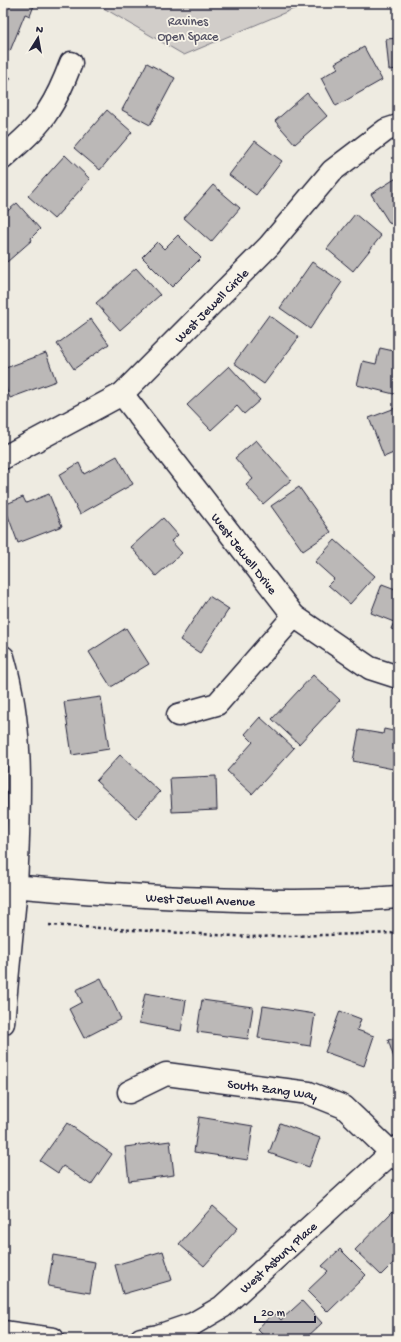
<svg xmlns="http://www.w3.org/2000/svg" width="401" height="1342" viewBox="0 0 401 1342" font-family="'Gochi Hand',sans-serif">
<rect width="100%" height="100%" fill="#eeebe1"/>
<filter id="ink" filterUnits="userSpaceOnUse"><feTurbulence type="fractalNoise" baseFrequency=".025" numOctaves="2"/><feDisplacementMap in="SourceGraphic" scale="8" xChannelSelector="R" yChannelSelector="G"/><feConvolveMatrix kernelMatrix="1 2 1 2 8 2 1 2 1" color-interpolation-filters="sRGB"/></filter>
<g filter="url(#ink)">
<path fill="#d1cdc9" stroke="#7a7882" d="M95,3H310L291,10L184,55Z"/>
<g fill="#bbb8b7" stroke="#22223b">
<path d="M3,3H35L30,16L25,14L10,51L3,48Z"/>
<path d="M398,38V69L389,70L386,39Z"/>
<path d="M364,47L382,80L336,106L321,78L338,68L335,63Z"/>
<path d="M147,63L175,78L150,125L122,110Z"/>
<path d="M3,72L11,78L3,89Z"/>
<path d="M307,93L327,116L295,144L275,121Z"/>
<path d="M107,110L132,132L100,170L74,148Z"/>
<path d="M255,141L282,161L256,195L229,175Z"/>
<path d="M65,155L90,179L54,219L28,196Z"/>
<path d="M398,177V219L390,224L371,194Z"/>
<path d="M213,185L240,208L211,242L184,218Z"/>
<path d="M17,203L40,229L31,238L32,240L7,262L3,257V215Z"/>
<path d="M355,214L381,236L353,271L327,249Z"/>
<path d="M178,235L201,258L172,287L142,257L157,242L164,249Z"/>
<path d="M312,262L342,282L310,329L280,308Z"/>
<path d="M136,268L160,295L120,330L96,303Z"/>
<path d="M269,315L299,337L264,384L234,363Z"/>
<path d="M91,319L109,344L74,369L57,344Z"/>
<path d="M380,348L398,352V395L357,385L363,361L376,364Z"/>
<path d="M46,353L56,381L10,398L3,381V369Z"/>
<path d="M229,366L260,400L244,414L237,406L211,430L187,405Z"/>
<path d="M398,407V451L384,457L369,418Z"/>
<path d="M256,440L291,480L263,504L246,485L253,479L235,458Z"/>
<path d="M117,456L133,484L80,514L59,475L79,463L84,474Z"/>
<path d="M299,487L331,532L303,551L271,506Z"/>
<path d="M49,494L62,526L18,543L4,505L23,497L26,503Z"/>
<path d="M163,518L178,535L171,541L182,553L156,576L131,547Z"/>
<path d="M335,540L375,576L350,604L328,585L334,579L315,562Z"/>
<path d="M382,584L398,590V631L391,629L394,622L371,613Z"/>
<path d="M209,596L229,609L200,653L180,640Z"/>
<path d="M126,628L149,664L111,687L89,652Z"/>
<path d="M313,675L340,700L299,744L272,719Z"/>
<path d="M101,697L109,749L72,755L64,702Z"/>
<path d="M260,717L294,748L252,794L227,771L253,742L245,734Z"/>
<path d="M384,729L398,732V770L353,761L359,730L383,734Z"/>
<path d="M120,755L160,792L136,818L96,781Z"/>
<path d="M216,776L217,810L172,812L170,778Z"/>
<path d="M101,978L121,1019L84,1038L69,1009L82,1002L76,990Z"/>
<path d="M145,993L186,1000L181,1031L139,1023Z"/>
<path d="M202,1000L253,1007L248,1039L197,1032Z"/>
<path d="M263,1006L315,1014L310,1046L258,1038Z"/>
<path d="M340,1011L361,1019L357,1030L374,1036L364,1066L325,1052Z"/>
<path d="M398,1027V1070L388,1040L398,1037L395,1028Z"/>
<path d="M199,1117L253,1126L248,1160L194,1152Z"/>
<path d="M67,1123L112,1154L91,1185L63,1166L58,1173L40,1161Z"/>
<path d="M280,1123L320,1138L309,1167L269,1153Z"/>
<path d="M170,1141L174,1175L129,1181L125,1147Z"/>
<path d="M213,1206L238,1228L204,1266L179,1244Z"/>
<path d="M393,1211L398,1216V1258L381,1275L355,1250Z"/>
<path d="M340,1249L366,1275L328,1312L307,1291L328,1271L322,1266Z"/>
<path d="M163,1251L172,1280L123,1294L115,1265Z"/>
<path d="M53,1255L95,1262L90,1293L48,1286Z"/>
<path d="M302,1301L322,1323L305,1339H267L257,1329L274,1313L281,1320Z"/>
</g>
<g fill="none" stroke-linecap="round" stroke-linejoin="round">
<g stroke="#22223b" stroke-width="25">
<g id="street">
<path d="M3,158C18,144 37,129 48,111C58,96 65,79 71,63"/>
<path id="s1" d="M122,394L294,616L370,668L398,677"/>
<path id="s2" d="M3,458L122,394L269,246L332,171L386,130L398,126"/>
<path d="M3,657C25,733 19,809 16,887"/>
<path d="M178,715L217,704L294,616"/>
<path id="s3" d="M129,1092L166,1074L309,1093L344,1107L398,1159"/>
<path d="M3,1332L53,1339"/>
<path id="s4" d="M141,1339L158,1336L193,1324L222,1307L398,1147"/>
</g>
</g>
<g stroke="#22223b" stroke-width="25">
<g id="secondary">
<path id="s5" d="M3,885C62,891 122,895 182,898C254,901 326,903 398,897"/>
<path d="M3,1023L16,887"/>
</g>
</g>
<path stroke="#22223b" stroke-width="2.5" stroke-dasharray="3 3" stroke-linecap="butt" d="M49,925L251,937L398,933"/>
<use href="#street" stroke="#f7f3e8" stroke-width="22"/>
<use href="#secondary" stroke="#f7f3e8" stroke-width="22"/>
</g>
</g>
<g text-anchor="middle" stroke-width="3.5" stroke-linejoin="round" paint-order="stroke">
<g font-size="13" fill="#575566" stroke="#f7f3e8">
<text x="188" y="25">Ravines<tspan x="188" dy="15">Open Space</tspan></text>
</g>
<g font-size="13" fill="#22223b" stroke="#f7f3e8">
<text dy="5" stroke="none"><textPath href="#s2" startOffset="261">West Jewell Circle</textPath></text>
<text dy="5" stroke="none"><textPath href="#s1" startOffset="201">West Jewell Drive</textPath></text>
<text dy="5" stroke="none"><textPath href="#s5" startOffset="198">West Jewell Avenue</textPath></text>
<text dy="5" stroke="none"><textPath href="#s3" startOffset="149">South Zang Way</textPath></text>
<text dy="5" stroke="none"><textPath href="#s4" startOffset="163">West Asbury Place</textPath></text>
</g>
</g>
<rect width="401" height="1342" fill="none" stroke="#f7f3e8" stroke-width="16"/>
<rect x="8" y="8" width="385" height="1326" fill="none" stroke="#22223b" stroke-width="1.5" filter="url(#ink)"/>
<g transform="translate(38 38) rotate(11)" stroke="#f7f3e8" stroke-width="3" paint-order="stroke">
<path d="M0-3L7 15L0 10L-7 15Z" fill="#22223b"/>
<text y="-6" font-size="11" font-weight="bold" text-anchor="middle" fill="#22223b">N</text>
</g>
<path d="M255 1316v6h60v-6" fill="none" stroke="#22223b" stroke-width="2"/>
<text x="261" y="1316" font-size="12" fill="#22223b" stroke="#f7f3e8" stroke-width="3" paint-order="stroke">20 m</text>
</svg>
